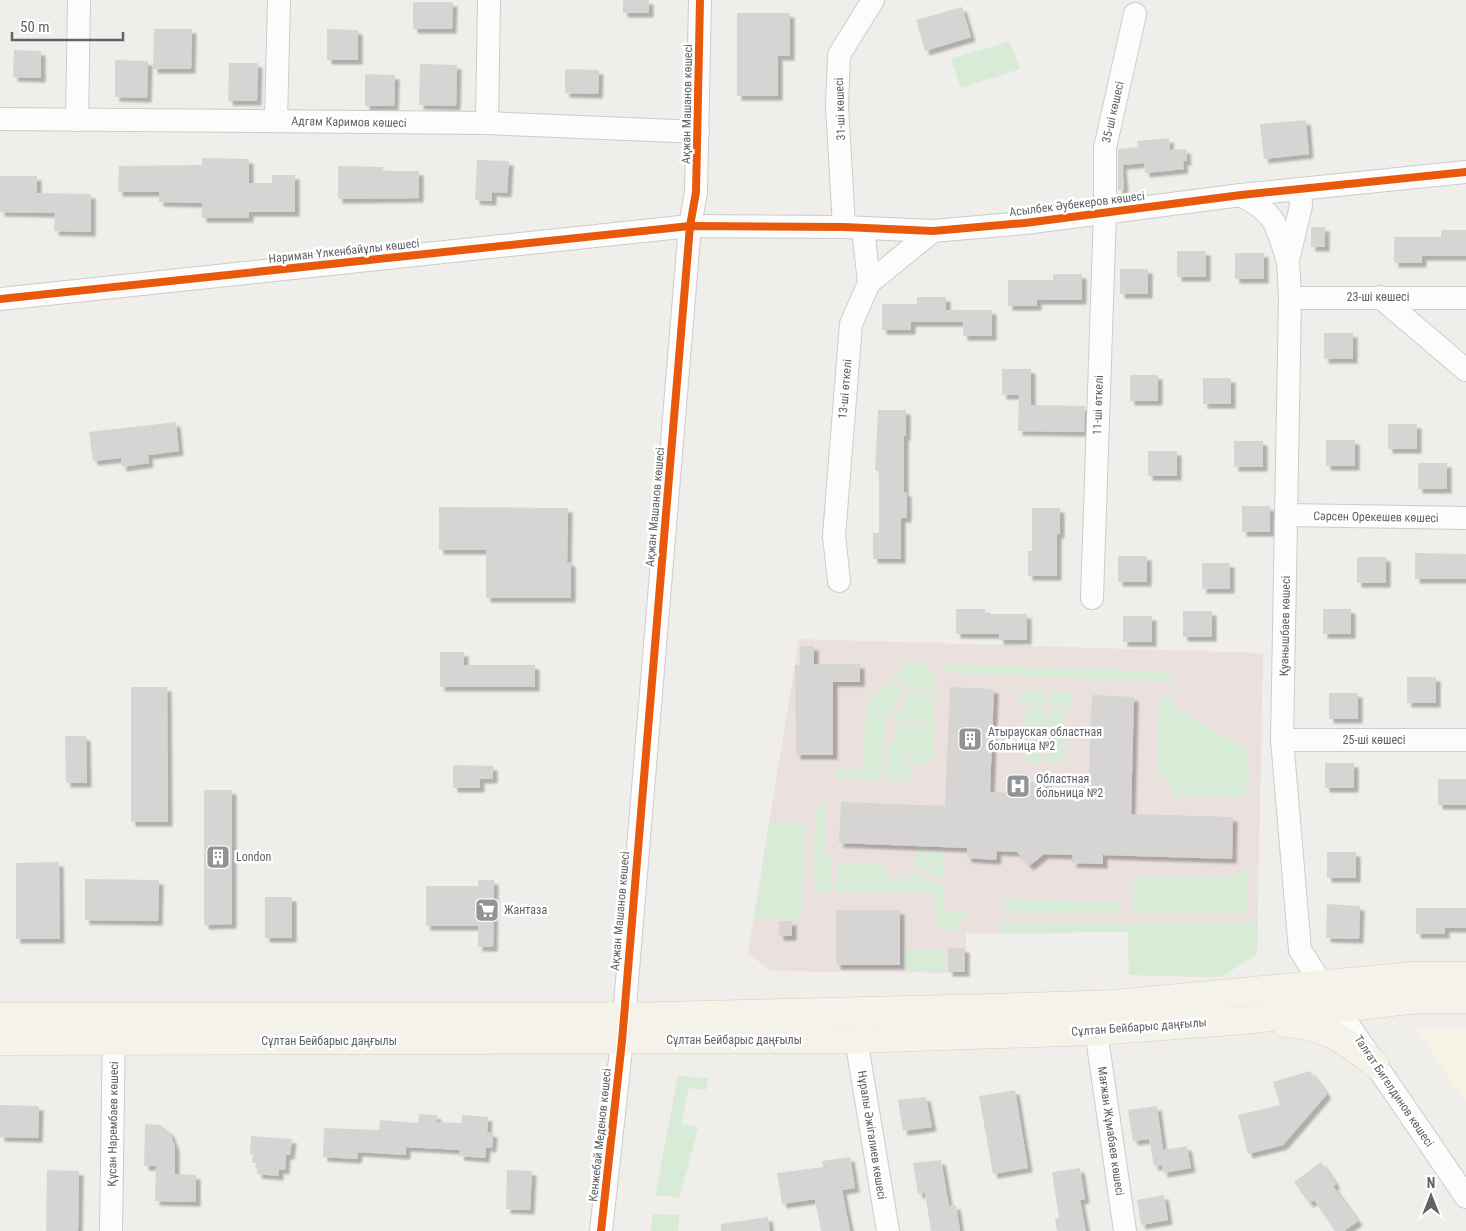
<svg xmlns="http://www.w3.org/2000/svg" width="1466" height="1231" viewBox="0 0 1466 1231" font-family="'Roboto Condensed',sans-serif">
<defs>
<filter id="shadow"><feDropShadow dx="4.5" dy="4.5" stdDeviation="1" flood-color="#0004"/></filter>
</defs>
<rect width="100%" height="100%" fill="#efeeea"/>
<path fill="#f7f3e4" d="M1415,1029H1466V1102Z"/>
<path fill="#eae0de" d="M799,639L1263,653L1257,954L1221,977L1129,975L1128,932L966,933V973L771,971L748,953Z"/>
<g fill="#d8ebd6">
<path d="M1010,41L1020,69L961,88L951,59Z"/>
<path d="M909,664H926L935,675V690H909L893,676L902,666Z"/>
<path d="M943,664L1171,672L1170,682L950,673Z"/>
<path d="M890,679L906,691L885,721L882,780L836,779L835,769H864L865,706Z"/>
<path d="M1027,691L1044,692V705L1019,704L1022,693Z"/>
<path d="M1049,692H1066L1071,695L1073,706L1048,705Z"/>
<path d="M909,693H934V723L890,722Z"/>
<path d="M1171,696V705L1248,751L1249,790L1239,798L1173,796C1171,784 1168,778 1157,773V708L1164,698Z"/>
<path d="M1026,708H1043V729H1040L1039,733H1026Z"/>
<path d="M1049,709H1066L1065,734H1051V729H1048Z"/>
<path d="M895,725L934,726L933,762L922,761L917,766L895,741Z"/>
<path d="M1026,738H1039V743H1043L1042,763H1025Z"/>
<path d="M1051,738L1065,739L1064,764H1047V743H1051Z"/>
<path d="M887,741H892L915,768L909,774V781H887Z"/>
<path d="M825,802V854L832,862V892H817L814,888L815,812Z"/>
<path d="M770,821L805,823L801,917L798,919L754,918Z"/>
<path d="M917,850L943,852V879L917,868Z"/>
<path d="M837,863H883L886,874C895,880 904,881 913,873L943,885V911H968L967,920H960V932L941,929L935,919L934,893L836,892Z"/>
<path d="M1248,868V906L1246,911L1241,913H1140L1133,907V883L1140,876L1231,877Z"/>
<path d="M1007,900L1118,901L1121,908L1118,913H1006L1003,906Z"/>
<path d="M1258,918L1257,954L1221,977L1129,975L1128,932L998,933L999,927L1003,923H1252Z"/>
<rect x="904" y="949" width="42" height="22"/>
<path d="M678,1076L708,1078L706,1090L689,1088L681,1124L698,1127L680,1197L655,1196Z"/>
<path d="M653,1214L679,1215L678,1231H651Z"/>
</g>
<g fill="#d6d5d3" filter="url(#shadow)">
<rect x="623" y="0" width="26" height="13"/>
<path d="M413,2H453L452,29H413Z"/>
<path d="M962,7L971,37L925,51L916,20Z"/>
<path d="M737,13H790V56H778V96H737Z"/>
<path d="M154,29H192L191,69H153Z"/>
<path d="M327,29L358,30V60H327Z"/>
<path d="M14,50L41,51V78L13,77Z"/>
<path d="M115,60L148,61L147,98L115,97Z"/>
<path d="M229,63H258L257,101H228Z"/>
<path d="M420,64L457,65L456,106L419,105Z"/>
<path d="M565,69L599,70L598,94L565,93Z"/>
<path d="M365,74L395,75L394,106H365Z"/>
<path d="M1306,120L1309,154L1264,159L1260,124Z"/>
<path d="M1169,138L1170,150L1186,149L1187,161H1183L1184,169L1145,173L1144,163L1122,165L1124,189L1118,190V149L1138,147L1137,141Z"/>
<path d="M202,158L249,159V183H272V175H295V212H249V218H202V203L159,202V192H118L119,166L202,165Z"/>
<path d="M477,160L509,161L507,193L492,192V201L475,200Z"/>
<path d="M338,166L383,167V171H419V198L338,199Z"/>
<path d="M0,176H37V193L91,194V232L54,231L55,213L0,212Z"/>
<rect x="1311" y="227" width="14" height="20"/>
<path d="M1441,230H1466V256H1422V263H1394V237H1441Z"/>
<rect x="1177" y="251" width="29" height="26"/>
<rect x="1235" y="253" width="29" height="26"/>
<rect x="1120" y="269" width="28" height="25"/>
<path d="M1053,274H1082V300H1037V306H1008V280H1053Z"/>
<path d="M917,297H946V310H992V336H963V322H911V330H882V304H917Z"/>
<rect x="1324" y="333" width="29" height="26"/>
<path d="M1002,369H1031V405L1085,406L1084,432L1018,431L1019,395H1002Z"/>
<rect x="1130" y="375" width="28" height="26"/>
<rect x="1203" y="378" width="28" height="26"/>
<path d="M878,410H906V436H904V492H907V518H901V559H873V533H879V471H875Z"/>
<path d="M176,422L179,451L148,455L149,463L122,467L121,458L93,461L89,432Z"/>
<rect x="1388" y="424" width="29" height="25"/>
<rect x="1326" y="440" width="29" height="26"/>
<rect x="1234" y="441" width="29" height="26"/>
<rect x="1148" y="451" width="29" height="25"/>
<rect x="1418" y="463" width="29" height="26"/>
<rect x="1242" y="506" width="28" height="26"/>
<path d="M439,507L568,508L567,562H571V598H486V550H439Z"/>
<path d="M1032,508H1060V534H1057V576H1028V551H1032Z"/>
<path d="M1415,553L1466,554V579H1415Z"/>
<rect x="1118" y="556" width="29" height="26"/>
<rect x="1357" y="557" width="29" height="26"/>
<rect x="1202" y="563" width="28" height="26"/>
<path d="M956,609H985V614H1027V640H999V634H956Z"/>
<rect x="1323" y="609" width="28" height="25"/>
<rect x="1183" y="611" width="29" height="26"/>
<rect x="1123" y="616" width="29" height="26"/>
<path d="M800,646H814V664H860V682H833V755H796L795,665H800Z"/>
<path d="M440,652H464V665H535V687H440Z"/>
<rect x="1407" y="677" width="29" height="26"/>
<path d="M131,687H167L168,822H131Z"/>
<path d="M950,687L994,689L990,792L1027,793L1028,782H1046L1045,793L1088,795L1092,695L1134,697L1131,814L1233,817L1232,859L1103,855V864L1072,863L1073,855L1044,854L1029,866L1017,852L997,851L996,860L967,858V848L839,843L841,802L945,806Z"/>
<rect x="1329" y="693" width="29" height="26"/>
<path d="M65,736H86L87,783H66Z"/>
<rect x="1325" y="763" width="29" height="25"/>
<path d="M453,765L493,766V779H480V788H453Z"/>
<rect x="1438" y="779" width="28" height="26"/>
<path d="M204,790H232V924L204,925Z"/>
<rect x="1327" y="852" width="29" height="26"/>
<path d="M59,862L60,939H16V863Z"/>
<path d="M85,879L159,880L158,921L85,920Z"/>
<path d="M478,880H494L493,947H478V926H426V886H478Z"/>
<rect x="265" y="897" width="27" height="41"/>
<path d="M1327,904L1360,906L1359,939L1326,938Z"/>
<path d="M1416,908H1466V928H1445V934H1416Z"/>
<rect x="836" y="910" width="64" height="55"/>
<rect x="779" y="921" width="13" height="15"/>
<rect x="948" y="948" width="17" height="24"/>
<path d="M1310,1071L1327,1094L1283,1145L1248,1154L1238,1115L1280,1105L1273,1082Z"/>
<path d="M1015,1090L1028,1168L993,1174L979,1096Z"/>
<path d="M926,1097L932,1127L903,1131L898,1100Z"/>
<path d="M0,1105L39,1106L38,1138L0,1137Z"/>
<path d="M1157,1106L1163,1150L1187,1146L1191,1168L1163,1173L1162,1165L1154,1166L1149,1139L1133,1141L1128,1110Z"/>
<path d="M419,1114L437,1115L436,1122L462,1123V1115L488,1117L487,1132L493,1133L492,1148L486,1147L485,1158L459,1156L460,1150L406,1147V1155L358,1152L357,1159L323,1157L324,1128L379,1130L380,1120L418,1123Z"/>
<path d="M145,1124L160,1125L170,1133L175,1147V1174L196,1175V1202L155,1201L156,1166H144Z"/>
<path d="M251,1136L292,1139L290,1155H286L285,1170L279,1169V1176L257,1174L258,1163H252L253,1154H250Z"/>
<path d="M850,1157L855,1188L842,1190L850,1231H821L815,1199L782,1204L777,1173L823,1167L822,1161Z"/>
<path d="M941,1160L949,1206L956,1205L960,1231H931L925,1193L918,1194L913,1163Z"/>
<path d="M1321,1162L1336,1184L1333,1186L1358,1221L1344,1231H1335L1314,1200L1309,1203L1294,1182Z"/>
<path d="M1080,1168L1085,1199L1080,1200L1086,1231H1057L1055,1218H1059L1052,1172Z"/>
<path d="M47,1170L79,1171L78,1231H46Z"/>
<path d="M507,1170L532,1171L530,1210L506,1209Z"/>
<path d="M1164,1195L1168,1220L1141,1225L1137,1200Z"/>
<path d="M768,1217L770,1231H721V1224Z"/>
</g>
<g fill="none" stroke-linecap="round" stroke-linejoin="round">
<g stroke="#cbcccc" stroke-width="24">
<g id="minor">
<path d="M0,119L487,123L698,132"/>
<path d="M77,120L79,0"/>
<path d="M276,121L279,0"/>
<path d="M487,123L489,0"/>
<path d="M1300,189L1301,206L1288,260L1290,298L1282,740L1300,950L1337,1008L1466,1197"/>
<path d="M1241,195C1276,214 1276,223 1287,259"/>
<path d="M844,227L837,106L839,55L873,0"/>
<path d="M863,228L869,283"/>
<path d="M1380,297L1466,370"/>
<path d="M1290,298H1466"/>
<path d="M0,299L690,226L844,227L933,231L1025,223L1241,195L1466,172"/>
<path d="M1287,515L1466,518"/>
<path d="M839,581L834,536L851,324L869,283L933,231"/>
<path d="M1092,598L1105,212V148L1135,14"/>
<path d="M1282,740H1466"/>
<path d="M1096,1031L1125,1231"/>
<path d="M856,1039L888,1231"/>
<path d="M111,1231L114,1023"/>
<path d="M601,1231L622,1041L690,226L696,192L700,0"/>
</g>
</g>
<g stroke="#d7ceb8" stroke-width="29">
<g id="major">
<path d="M0,1017L660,1016L989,1008L1114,1004L1412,976H1466"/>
<path d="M1285,1023C1325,1025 1345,1040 1375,1064"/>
<path d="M0,1041L856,1039L1096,1031L1246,1020L1408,1000L1466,999"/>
</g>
</g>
<use href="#minor" stroke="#fdfcfc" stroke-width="22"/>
<use href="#major" stroke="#f4f2e9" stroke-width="28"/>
<g stroke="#fff" stroke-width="11">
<g id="cycleway">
<path d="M0,299L690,226L844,227L933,231L1025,223L1241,195L1466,172"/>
<path d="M601,1231L622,1041L690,226L696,192L700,0"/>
</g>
</g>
<use href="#cycleway" stroke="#e8590c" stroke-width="8"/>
</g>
<defs>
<g id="building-square" transform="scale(1.25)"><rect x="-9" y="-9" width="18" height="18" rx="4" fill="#919496" stroke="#fff"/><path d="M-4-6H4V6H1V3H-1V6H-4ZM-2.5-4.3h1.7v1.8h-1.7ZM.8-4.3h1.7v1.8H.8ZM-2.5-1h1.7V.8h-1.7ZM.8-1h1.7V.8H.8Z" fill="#fff"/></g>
<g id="hospital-square" transform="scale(1.25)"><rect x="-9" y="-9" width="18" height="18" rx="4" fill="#919496" stroke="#fff"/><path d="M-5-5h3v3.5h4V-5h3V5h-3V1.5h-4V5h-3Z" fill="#fff"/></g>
<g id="supermarket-square" transform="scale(1.25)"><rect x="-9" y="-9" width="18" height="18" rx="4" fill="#919496" stroke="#fff"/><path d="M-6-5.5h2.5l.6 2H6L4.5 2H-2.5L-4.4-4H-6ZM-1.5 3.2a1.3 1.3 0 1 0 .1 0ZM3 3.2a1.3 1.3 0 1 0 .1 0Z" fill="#fff"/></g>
</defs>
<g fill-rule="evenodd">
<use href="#building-square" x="970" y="739"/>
<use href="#hospital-square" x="1018" y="786"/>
<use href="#building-square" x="218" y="857"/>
<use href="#supermarket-square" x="487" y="910"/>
</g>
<g text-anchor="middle" stroke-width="5" stroke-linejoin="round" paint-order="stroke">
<g font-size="12" fill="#5f6368" stroke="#fff">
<text transform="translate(687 104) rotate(-89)" y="4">Ақжан Машанов көшесі</text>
<text transform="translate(840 109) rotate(-92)" y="4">31-ші көшесі</text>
<text transform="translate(1113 112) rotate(-77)" y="4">35-ші көшесі</text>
<text transform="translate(349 122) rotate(1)" y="4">Адгам Каримов көшесі</text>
<text transform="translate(1077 204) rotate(-7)" y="4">Асылбек Әубекеров көшесі</text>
<text transform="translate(344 251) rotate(-6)" y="4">Нариман Үлкенбайұлы көшесі</text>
<text x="1378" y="301">23-ші көшесі</text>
<text transform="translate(845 389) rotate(-85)" y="4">13-ші өткелі</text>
<text transform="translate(1098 405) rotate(-88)" y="4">11-ші өткелі</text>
<text transform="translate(655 507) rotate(-85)" y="4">Ақжан Машанов көшесі</text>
<text transform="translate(1376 517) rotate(1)" y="4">Сәрсен Орекешев көшесі</text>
<text transform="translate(1285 626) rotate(-89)" y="4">Қуанышбаев көшесі</text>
<text x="1374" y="744">25-ші көшесі</text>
<text transform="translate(620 911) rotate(-85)" y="4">Ақжан Машанов көшесі</text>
<text transform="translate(1139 1027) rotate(-4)" y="4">Сұлтан Бейбарыс даңғылы</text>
<text x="734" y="1044">Сұлтан Бейбарыс даңғылы</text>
<text x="329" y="1045">Сұлтан Бейбарыс даңғылы</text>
<text transform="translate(1394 1091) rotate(56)" y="4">Талғат Бигелдинов көшесі</text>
<text transform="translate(113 1124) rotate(-89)" y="4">Құсан Нарембаев көшесі</text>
<text transform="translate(1111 1131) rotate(82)" y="4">Мағжан Жұмабаев көшесі</text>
<text transform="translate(600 1135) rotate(-84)" y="4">Кенжебай Меденов көшесі</text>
<text transform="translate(872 1135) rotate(81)" y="4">Нұралы Әжiгалиев көшесi</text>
</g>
<g font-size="12" fill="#5f6368" stroke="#fff" text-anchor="start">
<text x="988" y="736">Атырауская областная<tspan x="988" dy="14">больница №2</tspan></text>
<text x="1036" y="783">Областная<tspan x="1036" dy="14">больница №2</tspan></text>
<text x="236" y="861">London</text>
<text x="504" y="914">Жантаза</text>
</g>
</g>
<g transform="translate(1431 1196)" stroke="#ffffff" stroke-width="4" paint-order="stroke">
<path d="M0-4L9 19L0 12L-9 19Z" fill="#5f6368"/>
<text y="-8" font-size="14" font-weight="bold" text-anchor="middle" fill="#5f6368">N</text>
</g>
<path d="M12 32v8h111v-8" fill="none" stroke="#5f6368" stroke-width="2.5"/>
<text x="20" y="32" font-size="15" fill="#5f6368" stroke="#ffffff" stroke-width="4" paint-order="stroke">50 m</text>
</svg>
